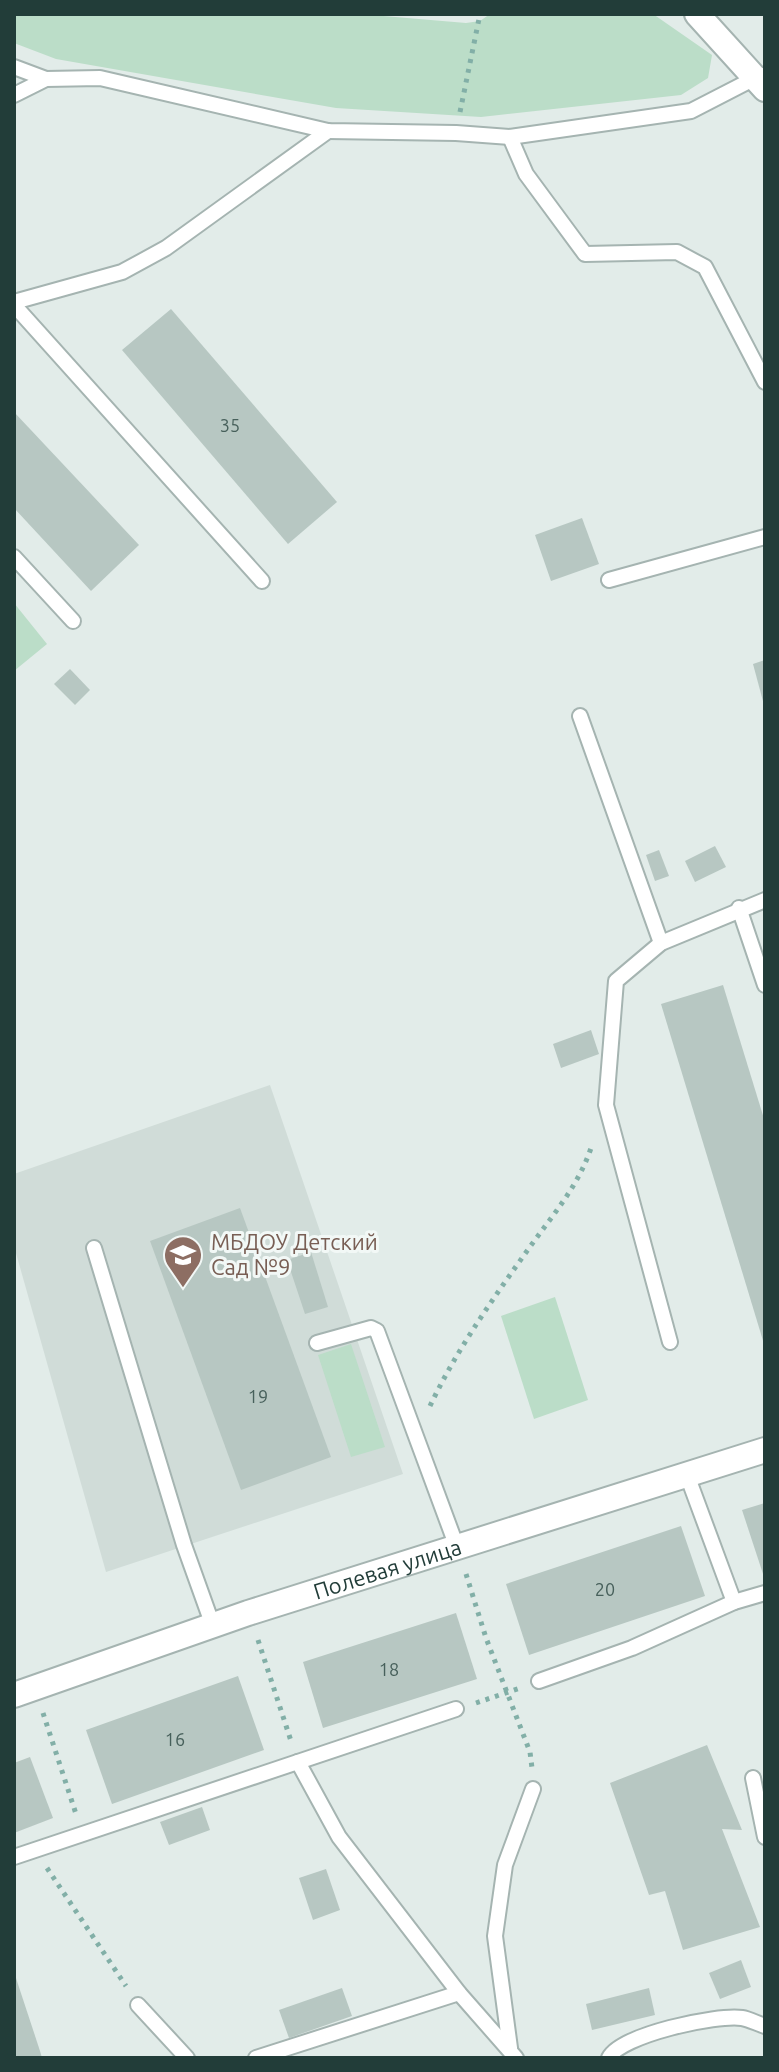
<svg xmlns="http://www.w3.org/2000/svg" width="779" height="2072" viewBox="0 0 779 2072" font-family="Ubuntu,sans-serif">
<rect width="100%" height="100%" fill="#e2ece9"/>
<path fill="#d0dcd8" d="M270,1085L403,1474L106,1572L14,1246V1174Z"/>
<g fill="#bbddc8">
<path d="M14,14H360L466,23L480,21L490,14H653L712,55L708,78L681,95L481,117L336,108L56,59L14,43Z"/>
<path d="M14,603L47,644L14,671Z"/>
<path d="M555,1297L588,1400L534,1419L501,1316Z"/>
<path d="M351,1344L385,1447L351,1457L318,1355Z"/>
</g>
<g fill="#b7c7c2">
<path d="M171,309L337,502L288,544L122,350Z"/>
<path d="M14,412L139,545L91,591L14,508Z"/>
<path d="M582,518L599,564L551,581L535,535Z"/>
<path d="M765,660V705H764L753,664Z"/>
<path d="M70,669L90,690L75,705L54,684Z"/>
<path d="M715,846L726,867L695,882L685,861Z"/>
<path d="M659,850L669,876L655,881L646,855Z"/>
<path d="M723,985L765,1122L764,1344L661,1004Z"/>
<path d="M591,1030L599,1054L561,1068L553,1044Z"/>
<path d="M240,1208L331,1457L241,1490L150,1241Z"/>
<path d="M311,1252L328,1307L305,1314L287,1260Z"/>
<path d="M765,1503V1577H764L742,1510Z"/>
<path d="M681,1526L705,1596L529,1655L506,1584Z"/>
<path d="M456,1613L477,1679L323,1728L303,1662Z"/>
<path d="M238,1676L264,1750L112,1804L86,1730Z"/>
<path d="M707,1745L742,1830L722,1829L760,1927L683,1950L665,1891L649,1895L610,1783Z"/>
<path d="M30,1757L53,1818L14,1833V1763Z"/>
<path d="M202,1807L210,1830L169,1845L160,1822Z"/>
<path d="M326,1869L340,1910L313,1920L299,1878Z"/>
<path d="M741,1960L751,1987L720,1999L709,1973Z"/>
<path d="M15,1975L40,2051L42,2058H14Z"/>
<path d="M342,1988L352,2016L289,2038L279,2010Z"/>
<path d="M649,1988L655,2015L592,2030L586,2004Z"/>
</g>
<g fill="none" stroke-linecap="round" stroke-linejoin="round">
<g stroke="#a5b4b1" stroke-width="18">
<g id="lane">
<path d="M14,67L46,79"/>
<path d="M14,95L46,79L100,78L328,131L456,133L510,137L691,111L761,75"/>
<path d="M510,137L526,174L585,254L677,252L705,267L765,382"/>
<path d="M14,302L122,272L166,248L328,131"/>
<path d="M14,305L262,581"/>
<path d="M14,557L73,621"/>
<path d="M609,580L765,537"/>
<path d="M580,716L661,943"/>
<path d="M739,908L765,985"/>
<path d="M94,1248L184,1545L213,1626"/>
<path d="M670,1342L606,1105L616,981L661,943L765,900"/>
<path d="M317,1343L371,1328L377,1331L458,1550"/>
<path d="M687,1475L734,1602"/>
<path d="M539,1681L632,1648L734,1602L765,1593"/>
<path d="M298,1762L339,1837L459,1993L516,2058"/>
<path d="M753,1778L765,1837"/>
<path d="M14,1857L456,1709"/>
<path d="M138,2005L187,2058"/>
<path d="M510,2048L495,1936L505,1865L533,1789"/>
<path d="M256,2058L459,1993"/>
<path d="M609,2058C620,2035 717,2014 742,2018C749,2019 758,2024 765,2026"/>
</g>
</g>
<g stroke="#a5b4b1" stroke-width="28">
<g id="street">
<path d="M697,14L765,89"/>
<path id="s1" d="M14,1695L248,1613L765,1450"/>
</g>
</g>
<g stroke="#82afa7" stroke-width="5" stroke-dasharray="4 6" stroke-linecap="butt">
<path d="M460,112L480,14"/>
<path d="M430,1406C456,1351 492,1300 527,1251C551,1217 578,1187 591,1148"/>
<path d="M466,1574L486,1638L530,1752L532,1768"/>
<path d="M258,1640L291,1741"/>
<path d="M476,1703L520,1688"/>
<path d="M43,1713L76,1814"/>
<path d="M47,1868L126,1986"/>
</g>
<use href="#lane" stroke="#fff" stroke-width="14"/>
<use href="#street" stroke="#fff" stroke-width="24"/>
</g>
<defs>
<g id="school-pin" transform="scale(2)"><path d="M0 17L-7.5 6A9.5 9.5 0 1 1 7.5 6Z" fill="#8d6e63" stroke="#f2f8f6"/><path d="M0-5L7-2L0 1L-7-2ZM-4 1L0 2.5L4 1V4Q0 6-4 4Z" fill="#fff"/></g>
</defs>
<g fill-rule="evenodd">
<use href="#school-pin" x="183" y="1255"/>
</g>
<g text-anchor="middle" stroke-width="6" stroke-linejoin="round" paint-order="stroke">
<g font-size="18" fill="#47605b">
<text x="230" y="432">35</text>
<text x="258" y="1403">19</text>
<text x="605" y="1596">20</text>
<text x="389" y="1676">18</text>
<text x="175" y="1746">16</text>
</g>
<g font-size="22" fill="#785e54" stroke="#f2f8f6" text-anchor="start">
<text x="211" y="1250">МБДОУ Детский<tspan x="211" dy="25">Сад №9</tspan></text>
</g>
<g font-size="22" fill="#223d39" stroke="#f2f8f6">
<text dy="8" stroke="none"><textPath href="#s1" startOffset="394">Полевая улица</textPath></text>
</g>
</g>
<rect width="779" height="2072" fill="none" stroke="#223d39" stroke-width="32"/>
</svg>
